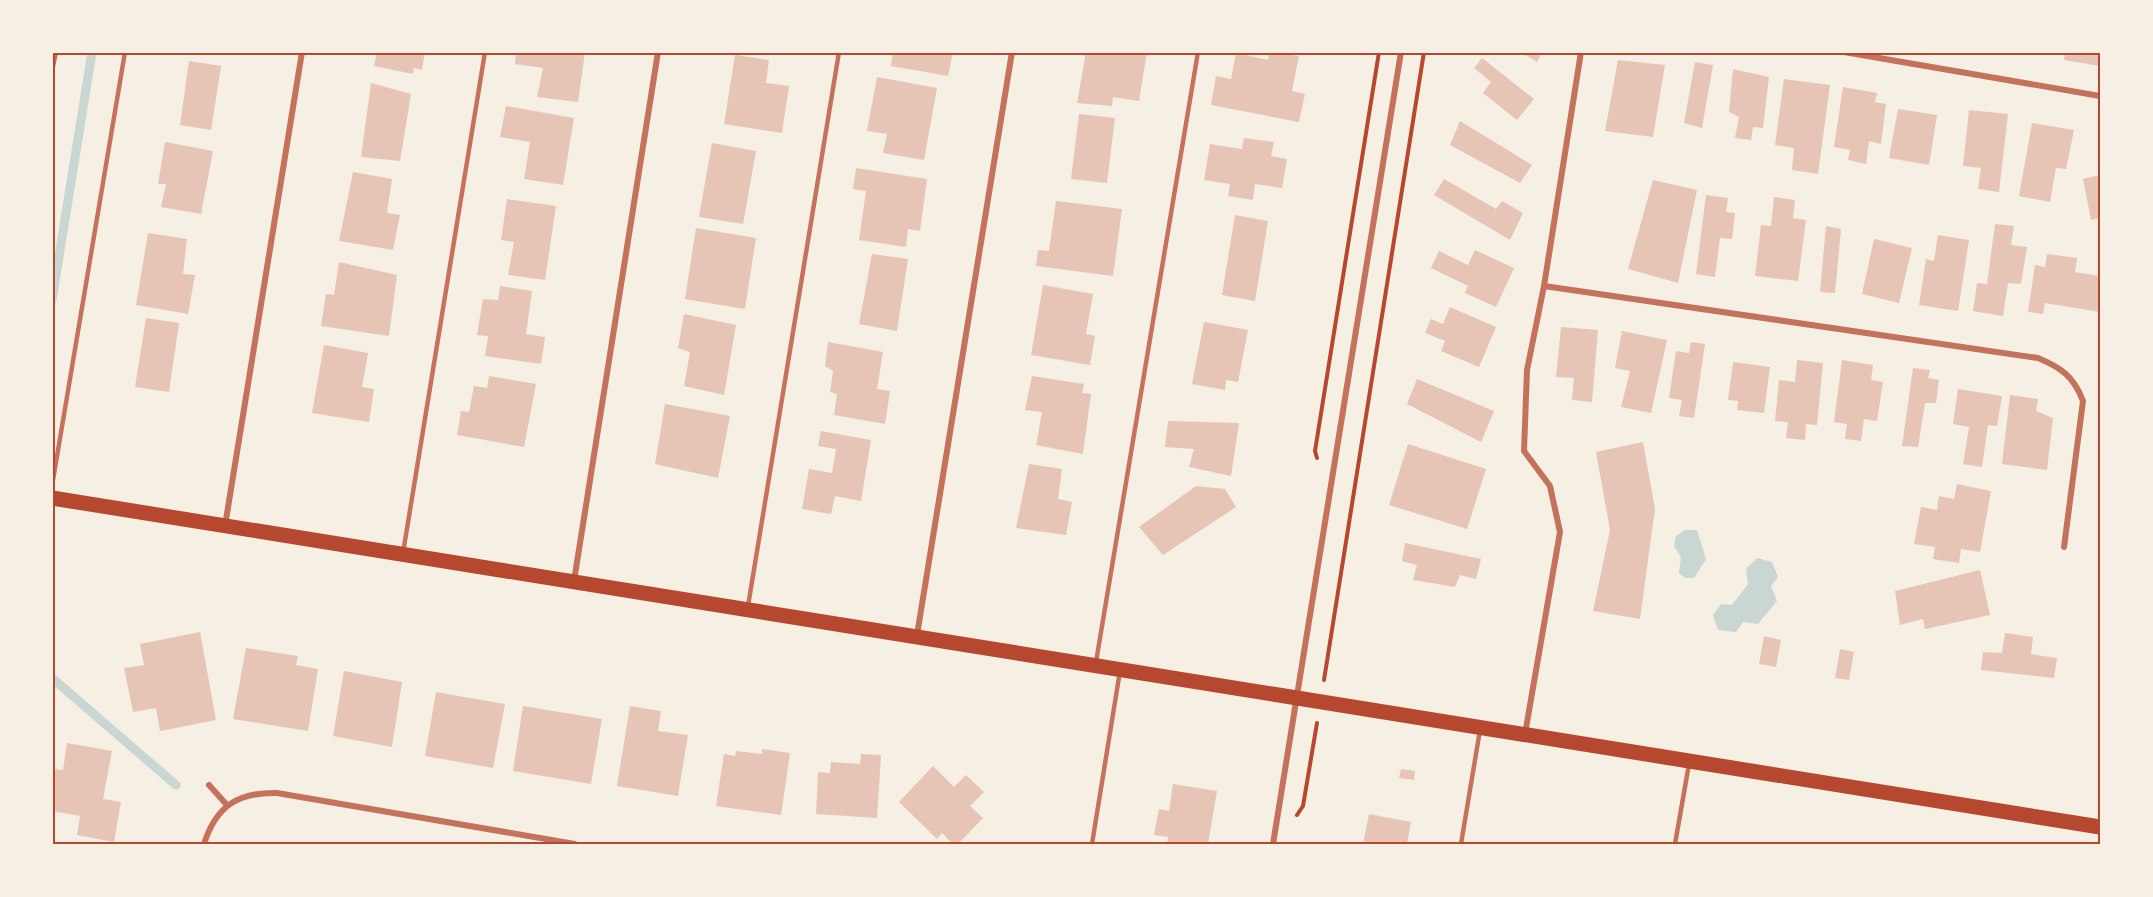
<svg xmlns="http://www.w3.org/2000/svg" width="2153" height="897" viewBox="0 0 2153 897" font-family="'Archivo Narrow',sans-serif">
<rect width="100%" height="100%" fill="#f6efe4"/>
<g fill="#c9d6d2">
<path d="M1685,530H1697L1706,559L1694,578H1685L1679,573L1681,557L1674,546L1676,536Z"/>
<path d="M1757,558L1772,562L1778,577L1771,586L1777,601L1758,624L1743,622L1736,632L1718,630L1713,615L1721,604L1732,605L1748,584L1746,569Z"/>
</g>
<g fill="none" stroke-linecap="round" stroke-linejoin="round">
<g stroke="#c9d6d2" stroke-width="9">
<path d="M52,300L92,52"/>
<path d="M52,678L176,785"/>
</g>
</g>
<g fill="#e6c5b7">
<path d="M377,52H425L422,70L414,68L413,74L374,66Z"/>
<path d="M516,52H585L578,102L537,97L543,68L515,64Z"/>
<path d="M893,52H953L948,76L891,66Z"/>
<path d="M1086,52H1147L1139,101L1113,97L1112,106L1077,103Z"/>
<path d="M1269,52L1299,56L1292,91L1305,94L1299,122L1211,105L1216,76L1231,79L1236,53L1268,60Z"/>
<path d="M1521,52H1542L1537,62Z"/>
<path d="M2065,52H2100V66L2064,60Z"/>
<path d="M735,55L769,60L766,83L789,86L782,133L724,124Z"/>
<path d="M1482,58L1534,99L1517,120L1483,93L1491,82L1474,68Z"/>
<path d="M1618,60L1665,65L1653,137L1605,131Z"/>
<path d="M189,61L221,66L211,130L180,125Z"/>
<path d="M1695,62L1713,65L1702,128L1684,123Z"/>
<path d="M1733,69L1769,77L1763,128L1753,127L1751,140L1735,138L1739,117L1729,112Z"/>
<path d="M877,77L937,88L924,160L883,153L887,134L867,131Z"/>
<path d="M1784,79L1830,85L1818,174L1792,170L1794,148L1775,145Z"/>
<path d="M371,83L411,94L400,161L361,157Z"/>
<path d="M1843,87L1877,93L1875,102L1886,104L1881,144L1869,141L1866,164L1848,160L1850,150L1834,147Z"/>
<path d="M506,106L574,118L563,185L524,179L530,142L500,137Z"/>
<path d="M1898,109L1937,115L1929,165L1889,158Z"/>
<path d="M1969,110L2008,114L1999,192L1978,189L1981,168L1963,166Z"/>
<path d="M1079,114L1115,118L1107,183L1071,179Z"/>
<path d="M1460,121L1532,165L1520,183L1450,145Z"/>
<path d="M2032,123L2074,130L2066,169L2056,168L2050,202L2019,196Z"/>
<path d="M1244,138L1274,142L1271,156L1287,159L1282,188L1255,184L1253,200L1228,196L1230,184L1204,180L1210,144L1242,149Z"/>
<path d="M165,142L213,151L201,214L161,207L166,184H158Z"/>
<path d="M712,143L756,151L743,224L699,217Z"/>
<path d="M856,168L927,179L920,231L908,229L906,247L859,240L866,191L853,189Z"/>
<path d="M353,172L392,179L387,213L400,215L393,250L339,241Z"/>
<path d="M2100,175V218L2091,220L2083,179Z"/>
<path d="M1444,179L1496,209L1502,201L1523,213L1510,240L1434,195Z"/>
<path d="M1653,180L1697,190L1678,283L1628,269Z"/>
<path d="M1706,195L1728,198L1726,212L1735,213L1732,239L1720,238L1715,277L1696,274Z"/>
<path d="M1774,197L1795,200L1793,218L1806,220L1798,281L1755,276L1761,225L1771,226Z"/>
<path d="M507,199L556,206L545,280L508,275L514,242L501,240Z"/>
<path d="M1056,201L1122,209L1113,276L1036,266L1038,250L1049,251Z"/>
<path d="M1235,215L1268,221L1255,301L1222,295Z"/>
<path d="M1995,224L2014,226L2011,245L2027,247L2021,284L2008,283L2003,316L1973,311L1977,283L1987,284Z"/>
<path d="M1826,226L1841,229L1835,293L1820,292Z"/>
<path d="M696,228L756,238L745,309L685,299Z"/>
<path d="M148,233L187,239L183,274L195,275L188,314L136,305Z"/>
<path d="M1938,235L1969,240L1958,311L1919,305L1926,259L1934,261Z"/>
<path d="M1874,239L1912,248L1899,303L1862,294Z"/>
<path d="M1475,250L1514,268L1496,307L1465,293L1468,286L1431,268L1439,251L1468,265Z"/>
<path d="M872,254L908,259L897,331L859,324Z"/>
<path d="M2047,254L2077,258L2075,272L2100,276V312L2045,303L2043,314L2028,312L2035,265L2045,267Z"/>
<path d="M339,262L397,275L389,336L321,326L326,294L334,295Z"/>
<path d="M1043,285L1093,294L1086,334L1095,336L1090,365L1031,355Z"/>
<path d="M500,286L532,291L526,334L545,337L541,364L485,356L488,336L477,335L483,299L498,300Z"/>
<path d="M1450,307L1496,327L1479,367L1441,351L1445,341L1425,333L1431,319L1443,324Z"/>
<path d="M684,314L736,325L724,395L684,386L690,352L678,348Z"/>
<path d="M146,318L179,323L169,392L135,387Z"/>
<path d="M1204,322L1248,330L1238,382L1226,380L1225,390L1192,384Z"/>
<path d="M1561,327L1598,330L1592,402L1572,400L1574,378L1556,377Z"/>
<path d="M1622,331L1667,340L1651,413L1621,407L1630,371L1615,368Z"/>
<path d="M828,342L883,352L877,389L890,391L885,424L834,415L837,394L830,392L833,371L825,366Z"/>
<path d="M1691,342L1705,344L1694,418L1679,416L1682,400L1669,398L1676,351L1689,353Z"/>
<path d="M324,345L368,353L362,387L374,389L369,422L312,413Z"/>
<path d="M1797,360L1823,363L1817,425L1806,424L1805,440L1786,438L1788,422L1775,421L1779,380L1795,382Z"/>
<path d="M1842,360L1873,365L1871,380L1883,382L1877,421L1864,419L1861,441L1845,439L1847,424L1834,422Z"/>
<path d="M1733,362L1770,367L1764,413L1737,410L1738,401L1728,400Z"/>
<path d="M1913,368L1930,370L1928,378L1939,380L1936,403H1925L1918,447L1902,446Z"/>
<path d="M489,376L536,384L524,447L457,435L461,411L469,412L474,386L487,388Z"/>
<path d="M1032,376L1084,384L1082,393L1091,394L1083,454L1036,445L1042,412L1025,410Z"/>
<path d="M1417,379L1494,411L1481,442L1407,404Z"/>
<path d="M1958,389L2002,396L1997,426L1988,425L1982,467L1963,464L1969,427L1953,424Z"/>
<path d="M2010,395L2038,399L2036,411L2053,418L2047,470L2002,464Z"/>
<path d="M665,404L730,416L718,478L655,464Z"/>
<path d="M1168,421L1239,423L1231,476L1189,467L1194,449L1165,447Z"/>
<path d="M821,431L871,440L861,501L835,496L831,514L802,509L809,469L832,473L836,449L818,446Z"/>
<path d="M1643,442L1655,509L1640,619L1593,611L1610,530L1596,452Z"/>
<path d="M1408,444L1486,469L1467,529L1389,505Z"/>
<path d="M1029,464L1062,469L1058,499L1072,502L1066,535L1016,528Z"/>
<path d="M1957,484L1991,491L1980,552L1961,549L1959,563L1933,559L1935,547L1914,544L1921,507L1937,510L1939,496L1954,499Z"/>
<path d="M1196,486L1225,489L1236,507L1163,555L1139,527Z"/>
<path d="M1405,543L1481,559L1476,579L1460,575L1455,587L1413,580L1417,565L1402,561Z"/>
<path d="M1980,570L1990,615L1925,629L1923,619L1900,625L1895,591Z"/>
<path d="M200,632L216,720L160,731L156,708L133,712L124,668L144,665L140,644Z"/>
<path d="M2005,633L2033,637L2031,654L2057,658L2054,678L1981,670L1983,652L2002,653Z"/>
<path d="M1764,636L1781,640L1776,667L1759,664Z"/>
<path d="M246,648L298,656L296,665L318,669L308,731L233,719Z"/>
<path d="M1840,649L1854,652L1849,680L1835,678Z"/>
<path d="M344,671L402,682L392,747L333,736Z"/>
<path d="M436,692L505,704L493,768L425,756Z"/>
<path d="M523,706L602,719L591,784L513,771Z"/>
<path d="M630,706L661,711L658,731L688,735L678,796L617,786Z"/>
<path d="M67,743L112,751L103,799L121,802L114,842L77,835L80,816L52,811V769L63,770Z"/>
<path d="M762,749L790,753L781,815L716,806L724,754L735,756L736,751L762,754Z"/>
<path d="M861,754L881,755L877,818L816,814L818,772L830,773L831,762L860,764Z"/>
<path d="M933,766L954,787L966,775L984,792L970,806L983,818L958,844H953L942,833L937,839L899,802Z"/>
<path d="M1401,769L1415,771L1414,780L1399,778Z"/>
<path d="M1173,784L1217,791L1208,844H1167L1168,837L1154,835L1159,809L1169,811Z"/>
<path d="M1369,814L1411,822L1407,844H1363Z"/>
</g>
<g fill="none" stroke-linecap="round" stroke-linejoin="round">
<g stroke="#b5482f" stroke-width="4">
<path d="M1317,458L1315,451L1379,52"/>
<path d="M1324,680L1424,52"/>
<path d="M1297,815L1303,806L1317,723"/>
</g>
<g stroke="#c5725c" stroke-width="4.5">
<path d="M52,71L56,52"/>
<path d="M52,486L125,52"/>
<path d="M403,553L485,52"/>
<path d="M748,606L839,52"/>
<path d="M1096,662L1198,52"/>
<path d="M1092,844L1120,671"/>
<path d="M1461,844L1480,730"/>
<path d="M1675,844L1689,764"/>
</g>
<g stroke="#c5725c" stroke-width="6">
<path d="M1844,52L2100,96"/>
<path d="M1544,286L2038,358C2062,368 2074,377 2083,401L2064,547"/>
<path d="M225,526L302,52"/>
<path d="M574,581L658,52"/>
<path d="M917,635L1012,52"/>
<path d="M1525,734L1560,532L1550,486L1524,451L1527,370L1544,286L1581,52"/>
<path d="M209,785L227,805"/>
<path d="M204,844C216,806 238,792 277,793L575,844"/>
<path d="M1273,844L1401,52"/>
</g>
<path stroke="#b5482f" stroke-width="15" d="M52,498L2100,827"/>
</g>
<rect width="2153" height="897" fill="none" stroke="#f6efe4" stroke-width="108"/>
<rect x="54" y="54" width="2045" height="789" fill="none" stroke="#b5482f" stroke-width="2"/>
</svg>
